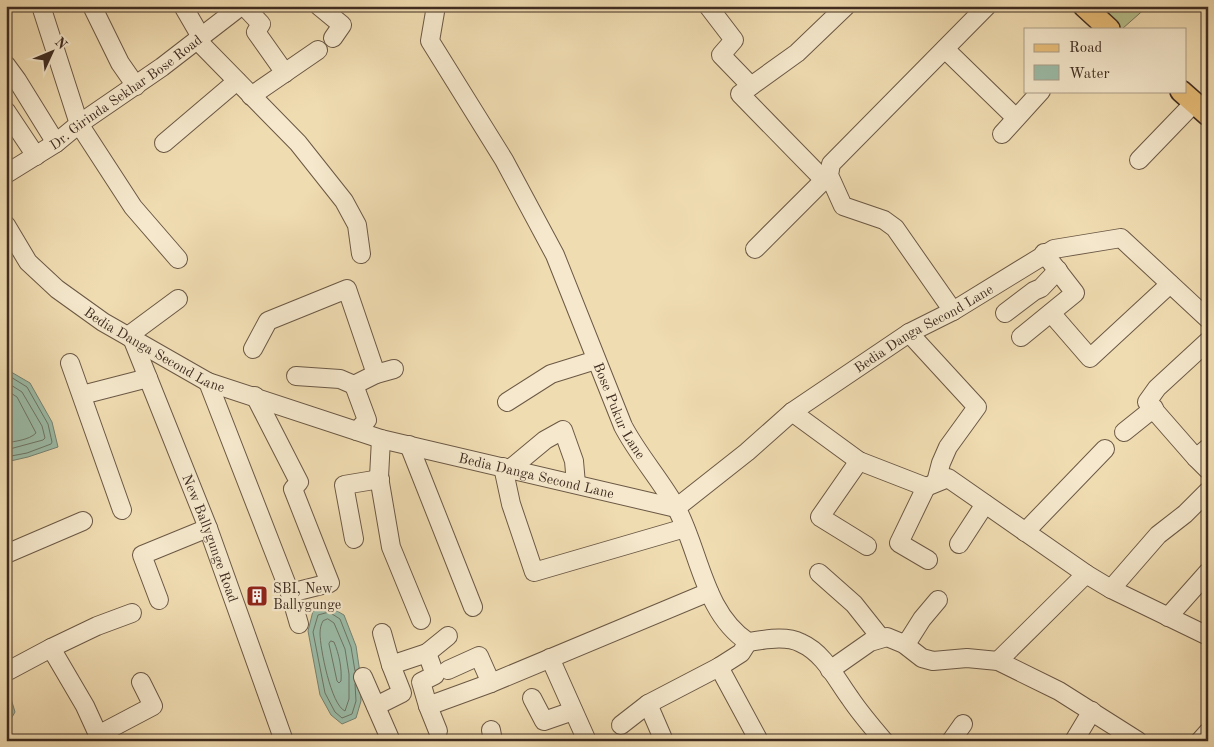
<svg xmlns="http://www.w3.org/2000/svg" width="1214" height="747" viewBox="0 0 1214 747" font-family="'Old Standard TT',serif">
<rect width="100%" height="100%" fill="#f0dcb1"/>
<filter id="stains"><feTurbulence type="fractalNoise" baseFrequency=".004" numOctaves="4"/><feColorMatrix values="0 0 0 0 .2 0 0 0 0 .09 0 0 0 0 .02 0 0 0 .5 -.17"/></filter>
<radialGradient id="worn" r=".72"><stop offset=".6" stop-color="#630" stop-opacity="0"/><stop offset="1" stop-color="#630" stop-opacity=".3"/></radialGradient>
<path fill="#b7c18d" stroke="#7b7657" d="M1104,6H1148L1122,29H1109L1094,16Z"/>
<g fill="#9bbca8" stroke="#768272">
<path d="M6,369L30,383L52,422L58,447L28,457L6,462Z"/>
<path d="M330,607L344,615L356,646L360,673L361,701L356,718L342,724L331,715L320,695L308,631L313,611Z"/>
<path d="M6,690L9,692L15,712L11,719L6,722Z"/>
</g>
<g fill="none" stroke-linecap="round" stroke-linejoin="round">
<g stroke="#6d7464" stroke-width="1">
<path d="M6,374L27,387L48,424L52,442L51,444L27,453L6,457"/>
<path d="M6,382L22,392L42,426L45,438L43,440L6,450"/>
<path d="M6,390L17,397L36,433C29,440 16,441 6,443"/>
<path d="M328,619L334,623L345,649L349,674V699L345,711C331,705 320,648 320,633C320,629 321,624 323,621Z"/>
<path d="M331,641L334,642C339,654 342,668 341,681L339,683L337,681L329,644Z"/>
<path d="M355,671L351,647L340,619L329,612L318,615L313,632L325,693L335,712L342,718L352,714L356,701L355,684"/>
</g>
<g stroke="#6b5845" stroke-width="20">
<g id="minor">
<path d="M41,6L79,124L133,207L178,259"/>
<path d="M92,6L120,63L136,86"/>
<path d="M183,6L201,37"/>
<path d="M244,6L261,24L256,32L285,73"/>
<path d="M319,6L342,25L333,38"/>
<path id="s1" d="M436,6L430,41L504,160L555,255L623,426C638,455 661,480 677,509C700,553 704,613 748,642C764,640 785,635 801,643C824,653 836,679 850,698C860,713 872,727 884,741"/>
<path d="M708,6L734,40L721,55L751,86"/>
<path d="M197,40L298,143L344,201L357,225L361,254"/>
<path d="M945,49L1016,118"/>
<path d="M6,65L17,80L56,143"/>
<path d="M251,96L318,50"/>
<path d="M6,111L36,156"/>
<path d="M1002,134L1041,91"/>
<path d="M164,143L237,81"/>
<path d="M1139,160L1194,103"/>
<path id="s2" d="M6,174L56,143L79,124L162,67L241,6"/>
<path d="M829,175L823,179L740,94L797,53L846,6"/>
<path id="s3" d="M6,225L28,262L57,289L103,322L208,382L381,439L676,508L747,452L792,412L909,333L953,311L1054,249L1121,238L1208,319"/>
<path d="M755,249L829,175"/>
<path d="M953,311L895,228L884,220L843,206L829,175L831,164L987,6"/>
<path d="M1005,313L1034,291L1041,288L1058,270"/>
<path d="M1051,313L1090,358L1170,284"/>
<path d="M909,333L977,407L948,447L941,463L936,482"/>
<path d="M128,336L178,299"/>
<path d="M1021,337L1075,293L1044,253"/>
<path id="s4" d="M132,338L208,528L284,741"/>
<path d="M253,349L268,321L347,289L376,374"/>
<path d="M70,363L122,510"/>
<path d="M296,376L340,379L354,385"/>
<path d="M208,382L290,593L299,624"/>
<path d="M82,395L148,378"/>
<path d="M255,396L299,482L293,489L330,583L290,593"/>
<path d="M507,402L551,374L596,360"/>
<path d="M792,412L859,461L926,487L948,478L1086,574"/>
<path d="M357,431L367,420L354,385L376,374L394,369"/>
<path d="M1124,432L1154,408"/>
<path d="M381,439L379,477L391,547L421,620"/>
<path d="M409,445L473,607"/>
<path d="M1208,448L1196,458L1208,470"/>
<path d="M1196,458L1147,402L1157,388L1208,341"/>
<path d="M859,461L820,517L867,546"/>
<path d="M503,467L511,504L534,572L685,528"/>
<path d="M510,469L545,440L563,430L574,461L576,484"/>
<path d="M926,487L899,543L928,560"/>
<path d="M1025,532L1105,449"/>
<path d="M354,539L344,485L380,479"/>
<path d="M959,544L985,504"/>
<path d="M6,554L83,521"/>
<path d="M819,573L854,604L881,638"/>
<path d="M1111,589L1158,535L1185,514L1208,491"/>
<path d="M159,600L142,555L208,528"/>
<path d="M1168,617L1208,572"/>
<path d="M382,633L391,665L427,653"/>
<path d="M904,644L910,638L922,619L938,600"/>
<path d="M51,648L97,626L132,613"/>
<path d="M550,658L587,741"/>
<path d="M998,661L1086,574L1111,589L1208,636"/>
<path d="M719,667L759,741"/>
<path d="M448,670L479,656L491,683"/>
<path d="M830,670L870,642L887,637L904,644L922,658L933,661L967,658L998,661L1059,691L1138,741"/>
<path d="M6,672L51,648L85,706L101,741"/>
<path d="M363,677L391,741"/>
<path d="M532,698L544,721L573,711"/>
<path d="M648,704L664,741"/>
<path d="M376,706L402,693L391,665"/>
<path d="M428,706L491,683L709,592"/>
<path d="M621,725L648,704L719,667L741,653L748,642"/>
<path d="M491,730L493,741"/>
<path d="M438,731L428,706L421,682L435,675L427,653L448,636"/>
<path d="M98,735L153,706L141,682"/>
<path d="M951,741L963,724"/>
<path d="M1074,741L1092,711"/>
<path d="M1200,741L1208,732"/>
</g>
</g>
<g stroke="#3f2c21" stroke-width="24">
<g id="major">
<path d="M1084,6L1109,29"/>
<path d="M1181,91L1208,115"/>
</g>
</g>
<use href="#minor" stroke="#f5e8cc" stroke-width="18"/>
<use href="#major" stroke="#e8be78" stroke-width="21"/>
</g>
<defs>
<g id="building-square" transform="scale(1.125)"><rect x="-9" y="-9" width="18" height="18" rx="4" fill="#8f2418" stroke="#f5e8cc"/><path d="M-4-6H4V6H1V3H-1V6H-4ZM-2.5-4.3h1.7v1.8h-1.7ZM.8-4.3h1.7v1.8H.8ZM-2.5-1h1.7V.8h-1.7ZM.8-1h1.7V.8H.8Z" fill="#fff"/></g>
</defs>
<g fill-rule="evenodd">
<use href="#building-square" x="257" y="596"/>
</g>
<g text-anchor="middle" stroke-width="4.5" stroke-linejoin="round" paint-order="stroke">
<g font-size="14" fill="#3f2c21" stroke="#f5e8cc">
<text dy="5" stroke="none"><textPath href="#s2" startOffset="145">Dr. Girinda Sekhar Bose Road</textPath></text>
<text dy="5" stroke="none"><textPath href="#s3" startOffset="1052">Bedia Danga Second Lane</textPath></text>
<text dy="5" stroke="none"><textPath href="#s3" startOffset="198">Bedia Danga Second Lane</textPath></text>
<text dy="5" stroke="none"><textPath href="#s1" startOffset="452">Bose Pukur Lane</textPath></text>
<text dy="5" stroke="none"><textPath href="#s3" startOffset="602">Bedia Danga Second Lane</textPath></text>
<text dy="5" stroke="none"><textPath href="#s4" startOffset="215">New Ballygunge Road</textPath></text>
</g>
<g font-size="14" fill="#3f2c21" stroke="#f5e8cc" text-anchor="start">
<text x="273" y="593">SBI, New<tspan x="273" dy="16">Ballygunge</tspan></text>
</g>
</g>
<rect width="1214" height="747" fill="none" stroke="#f0dcb1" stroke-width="25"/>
<rect x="8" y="8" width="1199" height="732" fill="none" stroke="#3f2c21" stroke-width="2.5"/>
<rect x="12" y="12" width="1189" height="722" fill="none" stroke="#3f2c21"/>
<rect x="1024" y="28" width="162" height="65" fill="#f5e8cc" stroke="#ac9d88"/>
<rect x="1034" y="44" width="25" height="8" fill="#e8be78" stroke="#ac9d88"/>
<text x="1069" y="52" font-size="15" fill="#3f2c21">Road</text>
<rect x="1034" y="65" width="25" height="15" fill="#9bbca8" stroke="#ac9d88"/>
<text x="1069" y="78" font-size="15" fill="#3f2c21">Water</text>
<g transform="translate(52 52) rotate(46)" stroke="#f5e8cc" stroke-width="4" paint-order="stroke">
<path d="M0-4L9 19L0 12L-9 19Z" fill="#3f2c21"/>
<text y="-8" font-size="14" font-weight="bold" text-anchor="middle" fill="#3f2c21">N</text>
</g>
<rect width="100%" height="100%" filter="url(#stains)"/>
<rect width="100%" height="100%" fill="url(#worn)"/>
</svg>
